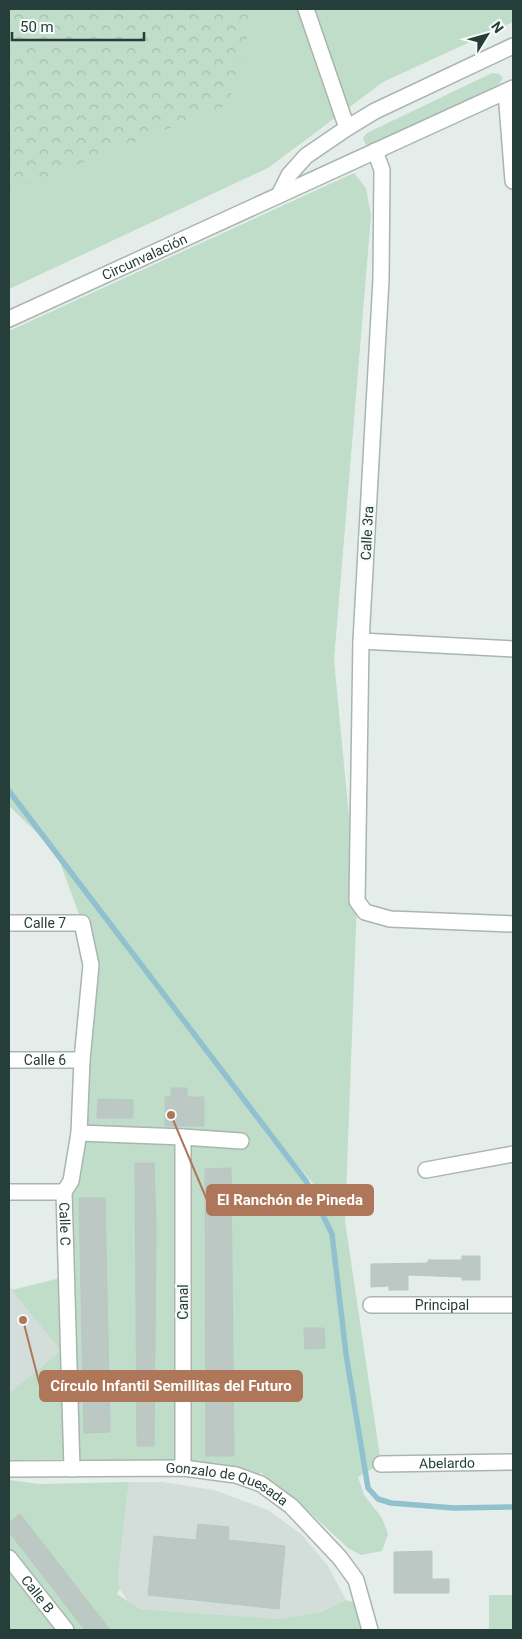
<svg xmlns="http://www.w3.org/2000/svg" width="522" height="1639" viewBox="0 0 522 1639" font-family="Roboto,sans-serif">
<defs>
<pattern id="forest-crowns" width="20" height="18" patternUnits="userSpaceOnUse" patternTransform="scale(1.25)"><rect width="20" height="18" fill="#c0ddc9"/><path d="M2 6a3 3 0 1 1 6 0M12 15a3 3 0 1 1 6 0" fill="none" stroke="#a5bfad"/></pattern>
</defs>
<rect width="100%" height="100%" fill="#e5edea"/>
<g fill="#d3ddd9">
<path d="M9,1285L61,1351L9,1393Z"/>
<path d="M129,1482H162L214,1490L268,1510L301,1534L328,1566L346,1600L321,1612L279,1619L140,1609L130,1604L120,1589L118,1573Z"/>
</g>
<g fill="#c0ddc9" fill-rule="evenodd">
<path d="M9,9H513V22L383,82L268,168L9,289Z"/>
<path d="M492,73L499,74L503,78L499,84L374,145L369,147L366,145L363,138L367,133Z"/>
<path d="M354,173L366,188L371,216L334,660L357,901L345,1221L381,1464L358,1477L364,1495L382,1518L388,1534L382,1551L361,1555L348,1548L292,1496L260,1472L261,1484L183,1468L67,1459L9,1460V1393L61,1351L12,1290L60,1278L71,1181L91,965L82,923L56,851L9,806V331ZM262,1123L339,1214L306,1181Z"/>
<path d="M9,1480L40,1484L129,1482L118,1573L120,1589L117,1594L140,1609L279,1619L321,1612L346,1600L364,1605L370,1630H9Z"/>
<rect x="489" y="1595" width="24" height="35"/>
</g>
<path fill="url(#forest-crowns)" d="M9,9H255L228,105L9,192Z"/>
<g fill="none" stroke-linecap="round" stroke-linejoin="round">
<path stroke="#91c1ce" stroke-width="5.5" d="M9,791L306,1181L332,1234L346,1354L368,1488L378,1499L391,1503L454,1508L513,1507"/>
</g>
<g fill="#bbc8c3" stroke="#b8c7c1">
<path d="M171,1088H187V1097H204V1126H165V1097H171Z"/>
<path d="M98,1099L133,1100V1118H97Z"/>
<path d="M135,1163H154L156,1228L154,1446H137Z"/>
<path d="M231,1168L234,1456H206L205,1169Z"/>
<path d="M79,1198H105L110,1432L84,1433Z"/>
<path d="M462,1256H480V1280H462V1277L408,1275V1290H389V1286L371,1287V1264L428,1263V1260H462Z"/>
<path d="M304,1328H324L325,1348L305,1349Z"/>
<path d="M20,1514L110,1630H85L9,1532V1523Z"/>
<path d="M198,1524L229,1527L228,1540L285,1546L279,1609L148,1595L154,1536L196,1540Z"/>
<path d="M432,1551V1579H449V1593H394V1552Z"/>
</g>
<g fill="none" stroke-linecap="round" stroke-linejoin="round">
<g stroke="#a8b5b1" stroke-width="18">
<g id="minor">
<path d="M306,9L347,128"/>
<path d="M506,92L513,181"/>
<path d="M375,151L382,170L381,279L361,641L357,901L365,912L390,919L513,924"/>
<path d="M279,195L289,175L306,156L347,128L375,111L513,46"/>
<path id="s1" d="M9,319L513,88"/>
<path d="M361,641L513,649"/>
<path id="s2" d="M9,923H82L91,965L82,1060L79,1133L71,1181L64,1192L72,1469"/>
<path id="s3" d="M9,1060H82"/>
<path d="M79,1133L183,1137L241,1141"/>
<path d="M426,1170L513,1154"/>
<path d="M9,1192H64"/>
<path id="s4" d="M371,1305H513"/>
<path id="s5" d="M381,1464L513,1462"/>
<path d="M183,1468V1137"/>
<path id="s6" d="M9,1469L183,1468L236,1475L261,1484L291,1506L340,1558L356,1580L370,1630"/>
<path id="s7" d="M9,1558L66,1630"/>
</g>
</g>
<use href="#minor" stroke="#fff" stroke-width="15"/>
</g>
<g text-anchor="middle" stroke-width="4.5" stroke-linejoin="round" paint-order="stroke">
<g font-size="14" fill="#253e39" stroke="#f6faf8">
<text dy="5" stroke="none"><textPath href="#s1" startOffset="149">Circunvalación</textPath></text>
<text transform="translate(367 533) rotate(-87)" y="5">Calle 3ra</text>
<text dy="5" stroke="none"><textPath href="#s2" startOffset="36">Calle 7</textPath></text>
<text dy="5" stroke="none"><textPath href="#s3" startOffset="36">Calle 6</textPath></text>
<text dy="5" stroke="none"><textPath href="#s2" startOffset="378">Calle C</textPath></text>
<text transform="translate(183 1302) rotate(-90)" y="5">Canal</text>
<text dy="5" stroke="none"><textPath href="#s4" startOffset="71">Principal</textPath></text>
<text dy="5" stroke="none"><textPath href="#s5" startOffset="66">Abelardo</textPath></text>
<text dy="5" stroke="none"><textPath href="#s6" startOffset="221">Gonzalo de Quesada</textPath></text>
<text dy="5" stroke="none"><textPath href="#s7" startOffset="46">Calle B</textPath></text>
</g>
</g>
<path fill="none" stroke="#ae775a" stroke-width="2" d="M171 1115L207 1200M23 1320L40 1386"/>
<g fill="#ae775a" stroke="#f6faf8" stroke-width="2">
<circle cx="171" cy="1115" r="5"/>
<circle cx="23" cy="1320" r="5"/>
</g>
<g fill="#ae775a" stroke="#ae775a" stroke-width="2">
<rect x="207" y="1185" width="166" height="30" rx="5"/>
<rect x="40" y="1371" width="262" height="30" rx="5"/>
</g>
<g font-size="15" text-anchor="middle" font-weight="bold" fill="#fff">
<text x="290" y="1205">El Ranchón de Pineda</text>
<text x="171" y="1391">Círculo Infantil Semillitas del Futuro</text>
</g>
<rect width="522" height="1639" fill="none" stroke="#253e39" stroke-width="20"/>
<g transform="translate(487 35) rotate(53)" stroke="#f6faf8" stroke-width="4" paint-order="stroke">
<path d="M0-4L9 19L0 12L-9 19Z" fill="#253e39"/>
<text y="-8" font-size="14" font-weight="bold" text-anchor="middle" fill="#253e39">N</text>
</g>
<path d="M12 32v8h132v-8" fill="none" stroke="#253e39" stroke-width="2.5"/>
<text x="20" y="32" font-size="15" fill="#253e39" stroke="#f6faf8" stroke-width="4" paint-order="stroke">50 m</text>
</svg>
